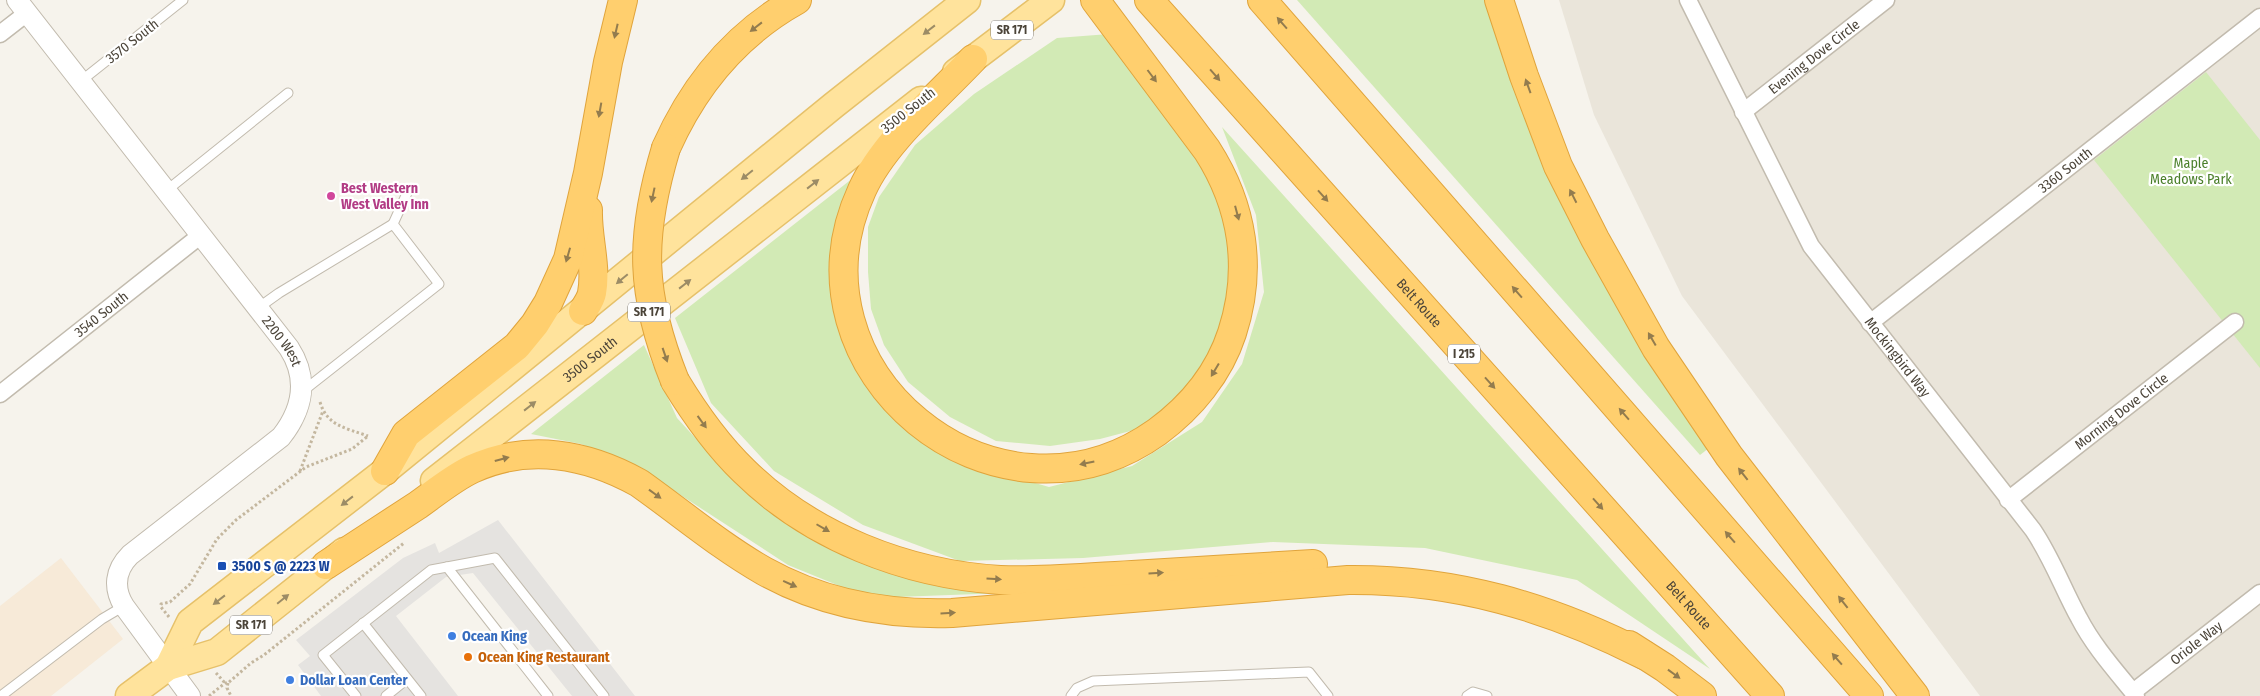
<svg xmlns="http://www.w3.org/2000/svg" width="2260" height="696" viewBox="0 0 2260 696" font-family="'Fira Sans Condensed',sans-serif">
<rect width="100%" height="100%" fill="#f6f3ec"/>
<path fill="#eae5da" d="M1559,0H2260V696H1980L1682,296L1594,115Z"/>
<path fill="#f7ead8" d="M61,558L123,639L51,696H0V606Z"/>
<g fill="#d2eab5">
<path d="M1297,0H1490L1709,448L1700,455Z"/>
<path d="M1109,34L1206,166L1235,235V296L1200,373L1178,397L1138,429L1100,439L1050,446L996,441L950,417L908,382L884,345L871,309L868,272V227L879,197L915,145L974,94L1057,38Z"/>
<path d="M2206,72L2260,140V368L2094,160Z"/>
<path d="M1222,127L1710,669L1577,580L1425,548L1273,542L1083,558L960,561L863,525L774,471L711,403L675,318L853,178L832,273L851,356L898,420L959,461L1049,487L1132,466L1202,422L1242,364L1264,292L1256,215Z"/>
<path d="M644,345L677,418L724,469L787,519L1034,592L869,598L788,565L636,466L581,444L531,434Z"/>
</g>
<path fill="#e5e3e0" d="M498,520L635,696H572L473,573L446,577L396,616L458,696H321L298,665L310,656L296,640L403,558L435,543L439,553Z"/>
<g fill="none" stroke-linecap="round" stroke-linejoin="round">
<g stroke="#c2bbae" stroke-width="11">
<g id="service">
<path d="M81,81L183,0"/>
<path d="M166,191L288,93"/>
<path d="M258,308L279,293L393,224"/>
<path d="M303,391L439,284L393,224L408,191"/>
<path d="M447,567L495,558L604,696"/>
<path d="M363,623L421,696"/>
<path d="M1,696L102,619L124,606"/>
<path d="M356,696L323,655L431,570L447,567L548,696"/>
<path d="M386,696L407,679"/>
<path d="M1071,696L1077,688L1093,681L1309,672L1328,696"/>
<path d="M1467,696L1473,692L1487,696"/>
</g>
</g>
<g stroke="#c2bbae" stroke-width="19">
<g id="minor">
<path id="s1" d="M1688,0L1811,246L2033,530C2052,558 2063,589 2079,618C2094,647 2116,671 2136,696"/>
<path d="M0,34L27,13"/>
<path id="s2" d="M1743,112L1886,0"/>
<path id="s3" d="M1870,323L2260,17"/>
<path id="s4" d="M0,394L201,235"/>
<path id="s5" d="M2008,500L2235,322"/>
<path id="s6" d="M2133,692L2260,593"/>
</g>
</g>
<g stroke="#c2bbae" stroke-width="22">
<g id="tertiary">
<path id="s7" d="M17,0L289,348C309,379 303,409 281,437L130,555C115,570 113,588 124,606L190,696"/>
</g>
</g>
<g stroke="#e6c16a" stroke-width="29">
<g id="primary">
<path d="M956,72L1051,0"/>
<path id="s8" d="M434,481L921,100"/>
<path d="M168,667L190,622L385,471L834,105L967,0"/>
<path d="M129,696L168,667L217,652L344,551"/>
</g>
</g>
<g stroke="#e0a43c" stroke-width="30">
<g id="motorway">
<path id="s9" d="M1149,0L1770,696"/>
<path d="M1262,0L1869,696"/>
<path d="M1499,0L1524,76L1558,166L1595,239L1656,348L1729,456L1915,696"/>
<path d="M973,59C937,97 883,143 862,190C779,370 995,547 1157,432C1191,407 1219,373 1232,333C1253,269 1243,206 1207,150L1095,0"/>
<path d="M666,148C694,85 736,34 797,0"/>
<path d="M583,311C586,306 591,299 592,293C597,266 587,237 588,210"/>
<path d="M675,381C695,414 717,445 744,471C811,537 906,574 1000,580C1044,582 1088,577 1132,575C1192,571 1253,568 1313,564"/>
<path d="M385,471L406,434L517,346L535,324L548,303L568,259L588,173L608,62L623,0"/>
<path d="M326,565C357,545 387,525 418,505C435,493 453,478 472,469C528,443 587,454 639,483C680,512 720,546 764,571C823,604 886,615 952,613L1348,580C1456,579 1549,607 1644,655"/>
<path d="M1629,645L1665,668L1702,696"/>
</g>
</g>
<g stroke="#c4b79f" stroke-width="3" stroke-dasharray="2.5 2.5" stroke-linecap="butt">
<path d="M320,402C327,426 346,428 368,436"/>
<path d="M300,471L323,411"/>
<path d="M169,617L161,607V604L170,602L190,584L217,539L236,520L306,467L352,449L368,436"/>
<path d="M216,673L225,683"/>
<path d="M228,683L227,688L231,696"/>
<path d="M209,696L225,683H228L251,663L264,655L404,543"/>
</g>
<use href="#service" stroke="#fff" stroke-width="9"/>
<use href="#minor" stroke="#fff" stroke-width="16"/>
<use href="#tertiary" stroke="#fff" stroke-width="20"/>
<use href="#primary" stroke="#ffe39c" stroke-width="26"/>
<use href="#motorway" stroke="#ffcf6e" stroke-width="28"/>
<g stroke="#e0a43c" stroke-width="30" stroke-linecap="butt">
<path id="motorway-bridge" d="M666,148C639,238 640,294 675,381"/>
</g>
<use href="#motorway-bridge" stroke="#ffcf6e" stroke-width="28"/>
</g>
<defs><path id="oneway-solid" d="M-6-.8H1V-3.2L6.5 0L1 3.2V.8H-6Z" transform="scale(1.25)"/></defs>
<g fill="#937c4e">
<use href="#oneway-solid" transform="translate(1282 23) rotate(-131)"/>
<use href="#oneway-solid" transform="translate(756 27) rotate(142)"/>
<use href="#oneway-solid" transform="translate(616 31) rotate(103)"/>
<use href="#oneway-solid" transform="translate(1215 75) rotate(49)"/>
<use href="#oneway-solid" transform="translate(1152 76) rotate(53)"/>
<use href="#oneway-solid" transform="translate(1528 86) rotate(-110)"/>
<use href="#oneway-solid" transform="translate(600 110) rotate(100)"/>
<use href="#oneway-solid" transform="translate(653 195) rotate(102)"/>
<use href="#oneway-solid" transform="translate(1323 196) rotate(48)"/>
<use href="#oneway-solid" transform="translate(1573 196) rotate(-117)"/>
<use href="#oneway-solid" transform="translate(1237 213) rotate(75)"/>
<use href="#oneway-solid" transform="translate(568 255) rotate(106)"/>
<use href="#oneway-solid" transform="translate(1517 292) rotate(-131)"/>
<use href="#oneway-solid" transform="translate(1652 339) rotate(-120)"/>
<use href="#oneway-solid" transform="translate(665 355) rotate(71)"/>
<use href="#oneway-solid" transform="translate(1215 370) rotate(121)"/>
<use href="#oneway-solid" transform="translate(1490 383) rotate(48)"/>
<use href="#oneway-solid" transform="translate(1624 414) rotate(-131)"/>
<use href="#oneway-solid" transform="translate(702 422) rotate(54)"/>
<use href="#oneway-solid" transform="translate(502 459) rotate(-15)"/>
<use href="#oneway-solid" transform="translate(1087 463) rotate(168)"/>
<use href="#oneway-solid" transform="translate(1743 474) rotate(-128)"/>
<use href="#oneway-solid" transform="translate(655 494) rotate(36)"/>
<use href="#oneway-solid" transform="translate(1598 504) rotate(48)"/>
<use href="#oneway-solid" transform="translate(823 528) rotate(30)"/>
<use href="#oneway-solid" transform="translate(1730 537) rotate(-131)"/>
<use href="#oneway-solid" transform="translate(1156 573) rotate(-3)"/>
<use href="#oneway-solid" transform="translate(994 579) rotate(4)"/>
<use href="#oneway-solid" transform="translate(790 584) rotate(24)"/>
<use href="#oneway-solid" transform="translate(1843 602) rotate(-128)"/>
<use href="#oneway-solid" transform="translate(948 613) rotate(-3)"/>
<use href="#oneway-solid" transform="translate(1837 659) rotate(-131)"/>
<use href="#oneway-solid" transform="translate(1674 674) rotate(36)"/>
</g>
<g fill="#9c8c66">
<use href="#oneway-solid" transform="translate(929 30) rotate(142)"/>
<use href="#oneway-solid" transform="translate(747 175) rotate(141)"/>
<use href="#oneway-solid" transform="translate(813 184) rotate(-38)"/>
<use href="#oneway-solid" transform="translate(622 279) rotate(140)"/>
<use href="#oneway-solid" transform="translate(685 284) rotate(-38)"/>
<use href="#oneway-solid" transform="translate(530 406) rotate(-38)"/>
<use href="#oneway-solid" transform="translate(347 501) rotate(142)"/>
<use href="#oneway-solid" transform="translate(283 599) rotate(-39)"/>
<use href="#oneway-solid" transform="translate(219 600) rotate(142)"/>
</g>
<circle fill="#d1479c" stroke="#fff" stroke-width="2" cx="331" cy="196" r="5"/>
<rect fill="#1a4fb4" stroke="#fff" stroke-width="2" x="217" y="561" width="10" height="10" rx="2.5"/>
<g fill="#3f7fe0" stroke="#fff" stroke-width="2">
<circle cx="452" cy="636" r="5"/>
<circle cx="290" cy="680" r="5"/>
</g>
<circle fill="#e8710a" stroke="#fff" stroke-width="2" cx="468" cy="657" r="5"/>
<g text-anchor="middle" stroke-width="4.5" stroke-linejoin="round" paint-order="stroke">
<g fill="#fff" stroke="#817c74" stroke-width="1">
<rect x="991" y="20.5" width="42" height="19" rx="4"/>
<rect x="628" y="302.5" width="42" height="19" rx="4"/>
<rect x="1448" y="344.5" width="32" height="19" rx="4"/>
<rect x="230" y="615.5" width="42" height="19" rx="4"/>
</g>
<g font-size="12" font-weight="bold" fill="#4b4439">
<text x="1012" y="34">SR 171</text>
<text x="649" y="316">SR 171</text>
<text x="1464" y="358">I 215</text>
<text x="251" y="629">SR 171</text>
</g>
<g font-size="14" fill="#4b4439" stroke="#fff">
<text transform="translate(132 41) rotate(-38)" y="5">3570 South</text>
<text dy="5" stroke="none"><textPath href="#s2" startOffset="90">Evening Dove Circle</textPath></text>
<text transform="translate(908 110) rotate(-38)" y="5">3500 South</text>
<text dy="5" stroke="none"><textPath href="#s3" startOffset="248">3360 South</textPath></text>
<text dy="5" stroke="none"><textPath href="#s9" startOffset="406">Belt Route</textPath></text>
<text dy="5" stroke="none"><textPath href="#s4" startOffset="129">3540 South</textPath></text>
<text dy="5" stroke="none"><textPath href="#s7" startOffset="432">2200 West</textPath></text>
<text dy="5" stroke="none"><textPath href="#s1" startOffset="416">Mockingbird Way</textPath></text>
<text dy="5" stroke="none"><textPath href="#s8" startOffset="198">3500 South</textPath></text>
<text dy="5" stroke="none"><textPath href="#s5" startOffset="144">Morning Dove Circle</textPath></text>
<text dy="5" stroke="none"><textPath href="#s9" startOffset="811">Belt Route</textPath></text>
<text dy="5" stroke="none"><textPath href="#s6" startOffset="80">Oriole Way</textPath></text>
</g>
<g font-size="14" fill="#4a7f2a" stroke="#fff">
<text x="2191" y="168">Maple<tspan x="2191" dy="16">Meadows Park</tspan></text>
</g>
<g font-size="14" font-weight="bold" fill="#b23c85" stroke="#fff" text-anchor="start">
<text x="341" y="193">Best Western<tspan x="341" dy="16">West Valley Inn</tspan></text>
</g>
<g font-size="14" font-weight="bold" fill="#164399" stroke="#fff" text-anchor="start">
<text x="232" y="571">3500 S @ 2223 W</text>
</g>
<g font-size="14" font-weight="bold" fill="#366cbe" stroke="#fff" text-anchor="start">
<text x="462" y="641">Ocean King</text>
<text x="300" y="685">Dollar Loan Center</text>
</g>
<g font-size="14" font-weight="bold" fill="#c56008" stroke="#fff" text-anchor="start">
<text x="478" y="662">Ocean King Restaurant</text>
</g>
</g>
</svg>
